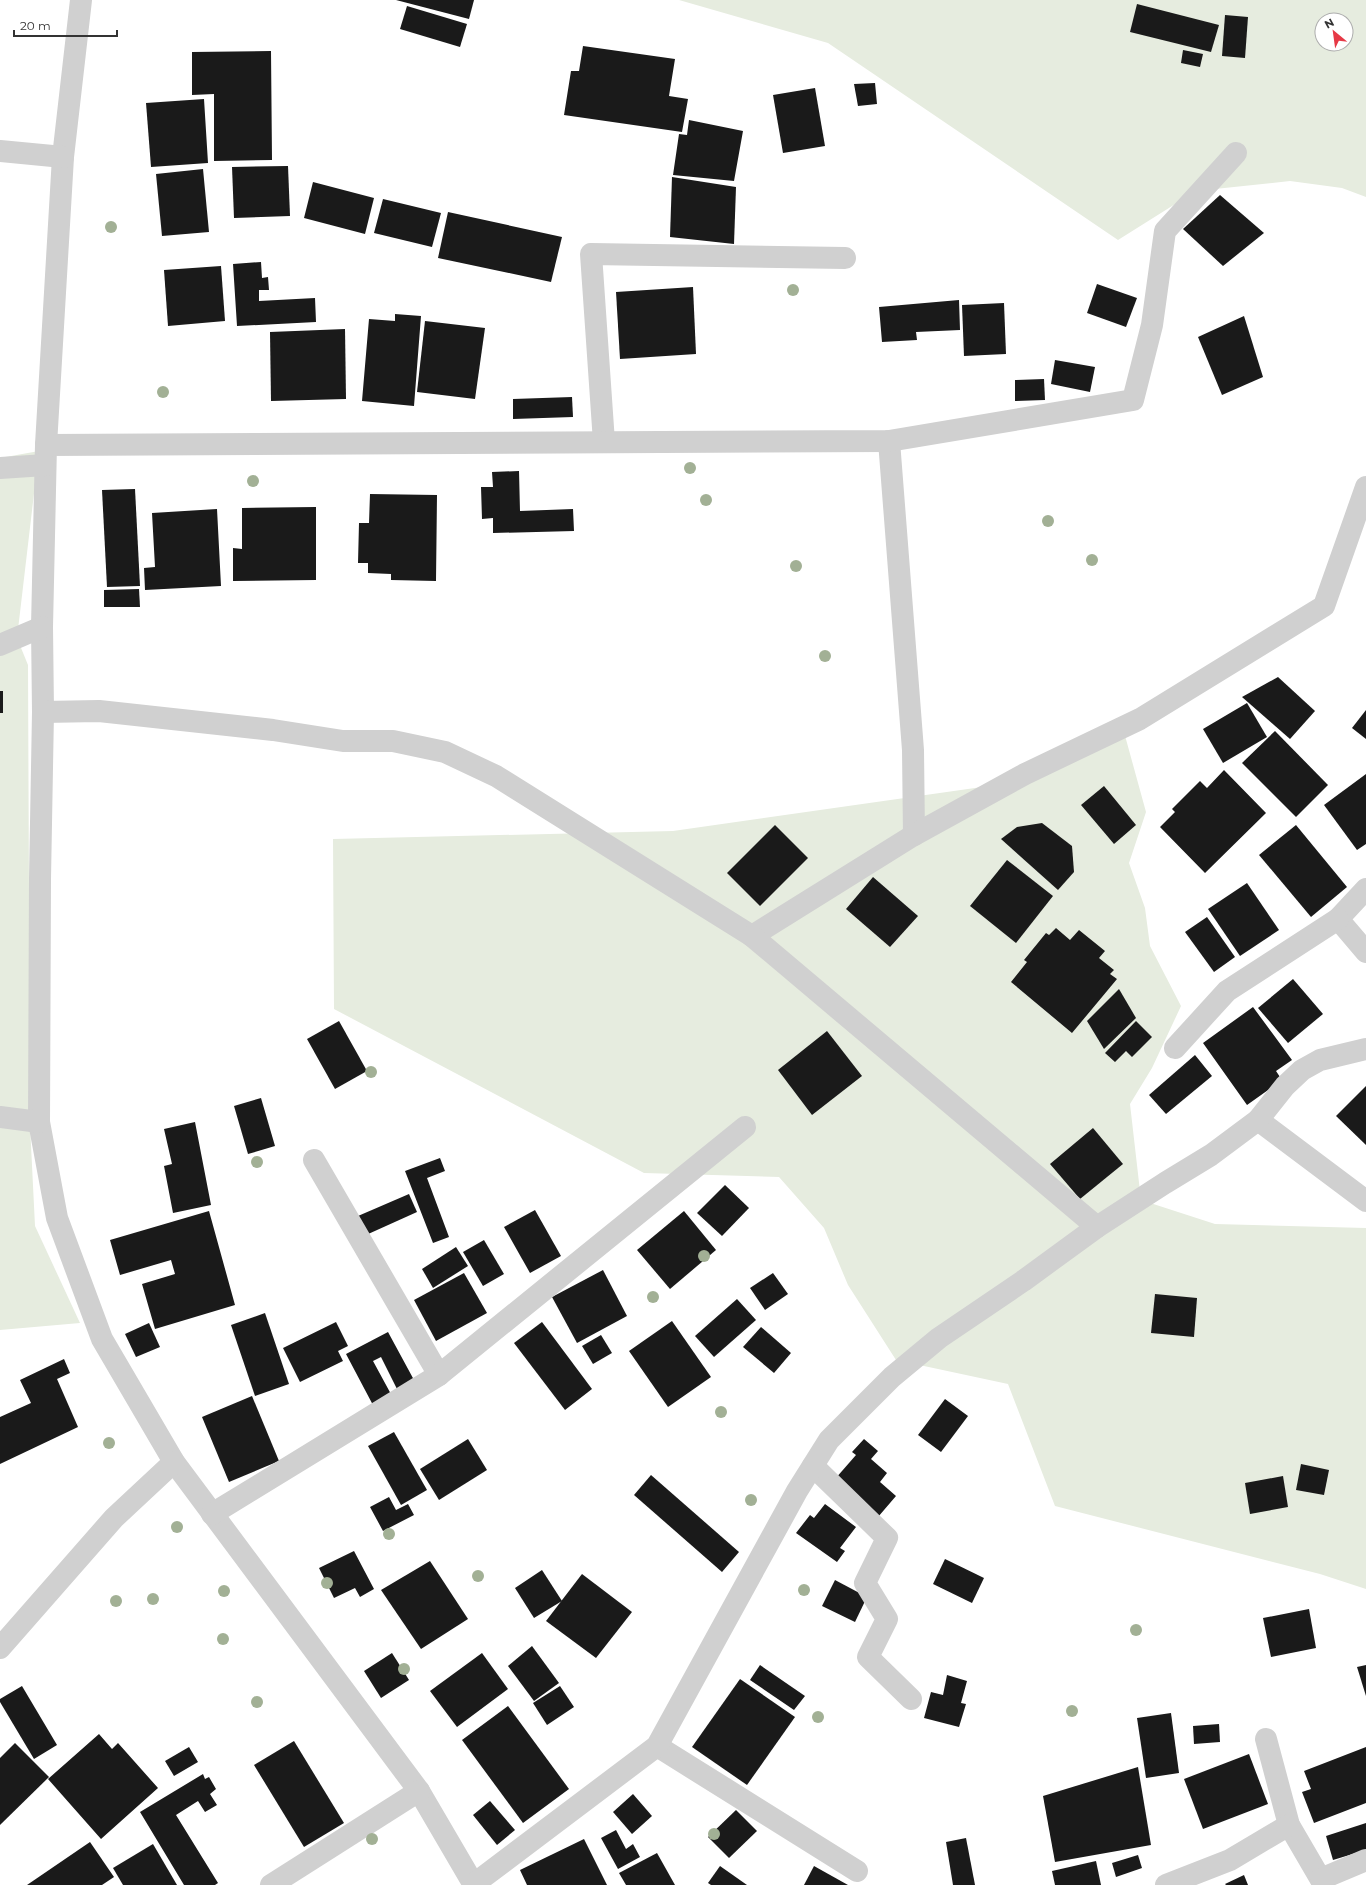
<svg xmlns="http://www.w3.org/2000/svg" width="1366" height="1885" viewBox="0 0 1366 1885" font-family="Montserrat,sans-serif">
<rect width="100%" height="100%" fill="#fff"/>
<g fill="#e6ecdf" fill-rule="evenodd">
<path d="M679,0H1366V197L1342,188L1290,181L1196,191L1118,240L828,43ZM1322,20H1346V44H1322Z"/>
<path d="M39,451L17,638L28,665L30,1125L35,1226L80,1323L0,1330V458Z"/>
<path d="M1124,732L1146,812L1129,863L1145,908L1150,946L1181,1006L1152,1068L1130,1104L1141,1200L1215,1224L1366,1228V1589L1320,1574L1055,1506L1008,1384L896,1360L848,1285L824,1228L779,1177L644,1173L334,1009L333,839L673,831L996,785Z"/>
</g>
<g fill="#1a1a1a">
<path d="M396,0H474L469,19Z"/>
<path d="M1137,4L1219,25L1211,52L1130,32Z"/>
<path d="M407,6L467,24L460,47L400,29Z"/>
<path d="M1225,15L1248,17L1245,58L1222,56Z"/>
<path d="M583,46L675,59L669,96L688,99L682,132L564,115L571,71H579Z"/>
<path d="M1183,50L1203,54L1200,67L1181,63Z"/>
<path d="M271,51L272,160L214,161V94L192,95V52Z"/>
<path d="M875,83L877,104L858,106L854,84Z"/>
<path d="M815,88L825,146L783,153L773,95Z"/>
<path d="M204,99L208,163L151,167L146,103Z"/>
<path d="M689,120L743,131L734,181L673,175L679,134L687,135Z"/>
<path d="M288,166L290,216L234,218L232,167Z"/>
<path d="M203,169L209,232L162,236L156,174Z"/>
<path d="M672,177L736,187L734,244L670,237Z"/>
<path d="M313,182L374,198L365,234L304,218Z"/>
<path d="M1220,195L1264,233L1223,266L1183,229Z"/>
<path d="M383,199L441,213L432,247L374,233Z"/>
<path d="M448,212L562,237L551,282L438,258Z"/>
<path d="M261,262L262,278L268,277L269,290H259V301L315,298L316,322L237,326L233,264Z"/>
<path d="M221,266L225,321L168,326L164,270Z"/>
<path d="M1097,284L1137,298L1126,327L1087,313Z"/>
<path d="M693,287L696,354L620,359L616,292Z"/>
<path d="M959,300L960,330L916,332L917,340L882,342L879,307Z"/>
<path d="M1004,303L1006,354L964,356L962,305Z"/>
<path d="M395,314L421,316L414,406L362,401L369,319L395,321Z"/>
<path d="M1244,316L1263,377L1222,395L1198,337Z"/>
<path d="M425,321L485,328L475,399L417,392Z"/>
<path d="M345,329L346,399L271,401L270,332Z"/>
<path d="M1055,360L1095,367L1090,392L1051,384Z"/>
<path d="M1044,379L1045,400L1015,401V380Z"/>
<path d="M572,397L573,417L513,419V399Z"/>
<path d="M519,471L520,511L573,509L574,531L493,533V518L482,519L481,487H493L492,472Z"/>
<path d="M135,489L140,586L107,587L102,490Z"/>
<path d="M370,494L437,495L436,581L391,580V574L368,573V563H358L359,523H369Z"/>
<path d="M316,507V580L233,581V548L242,549V508Z"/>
<path d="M217,509L221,586L145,590L144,568L155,567L152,513Z"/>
<path d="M139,589L140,607H104V590Z"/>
<path d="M1278,677L1315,711L1290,739L1242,697Z"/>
<rect x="0" y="691" width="3" height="22"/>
<path d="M1247,703L1267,737L1223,763L1203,729Z"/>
<path d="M1366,710V739L1352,728Z"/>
<path d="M1275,731L1328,785L1296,817L1242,763Z"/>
<path d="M1224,770L1266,813L1205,873L1160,827L1175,812L1172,809L1200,781L1207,788Z"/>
<path d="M1366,774V844L1357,850L1324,805Z"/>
<path d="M1104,786L1136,825L1114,844L1081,805Z"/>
<path d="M1042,823L1072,846L1074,872L1058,890L1001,839L1017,827Z"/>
<path d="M775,825L808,858L760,906L727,873Z"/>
<path d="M1296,825L1347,887L1311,917L1259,855Z"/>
<path d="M1007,860L1053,896L1016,943L970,906Z"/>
<path d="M873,877L918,916L890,947L846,909Z"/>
<path d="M1247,883L1279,930L1240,956L1208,909Z"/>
<path d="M1207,917L1235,957L1214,972L1185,932Z"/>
<path d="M1056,928L1070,940L1079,930L1105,951L1099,958L1114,970L1110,974L1117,979L1072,1033L1011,982L1027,962L1024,960L1046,933L1049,935Z"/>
<path d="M1293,979L1323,1014L1288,1043L1258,1008Z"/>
<path d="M1119,989L1136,1018L1104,1049L1087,1021Z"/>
<path d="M1253,1007L1292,1060L1276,1071L1282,1080L1247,1105L1203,1043Z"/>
<path d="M339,1021L367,1071L335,1089L307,1039Z"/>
<path d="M1136,1021L1152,1037L1132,1057L1126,1051L1115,1062L1105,1053Z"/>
<path d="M827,1031L862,1076L812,1115L778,1070Z"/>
<path d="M1195,1055L1212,1076L1166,1114L1149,1095Z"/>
<path d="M1366,1086V1145L1336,1116Z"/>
<path d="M261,1098L275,1146L248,1154L234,1106Z"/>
<path d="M195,1122L211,1205L173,1213L164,1166L172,1164L164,1129Z"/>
<path d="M1093,1128L1123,1164L1080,1199L1050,1164Z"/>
<path d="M440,1158L445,1171L427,1178L449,1237L433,1243L405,1171Z"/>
<path d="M725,1185L749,1208L722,1236L697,1213Z"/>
<path d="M409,1194L417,1212L366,1235L358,1216Z"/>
<path d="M535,1210L561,1256L530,1273L504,1227Z"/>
<path d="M209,1211L235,1305L155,1329L142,1284L175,1274L171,1260L120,1275L110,1240Z"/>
<path d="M684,1211L716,1250L670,1289L637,1250Z"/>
<path d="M484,1240L504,1274L483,1286L463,1252Z"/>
<path d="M456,1247L468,1266L433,1288L422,1269Z"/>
<path d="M603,1270L627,1316L577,1343L552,1297Z"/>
<path d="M464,1273L487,1313L436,1341L414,1300Z"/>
<path d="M773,1273L788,1294L765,1310L750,1288Z"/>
<path d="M1155,1294L1197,1298L1194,1337L1151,1333Z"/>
<path d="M737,1299L756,1320L714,1357L695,1336Z"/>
<path d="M265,1313L289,1384L255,1396L231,1325Z"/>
<path d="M672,1321L711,1377L668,1407L629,1351Z"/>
<path d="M336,1322L348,1346L338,1351L343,1361L300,1382L283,1348Z"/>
<path d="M542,1322L592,1389L565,1410L514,1343Z"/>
<path d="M149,1323L160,1347L136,1357L125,1334Z"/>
<path d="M761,1327L791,1353L774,1373L743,1347Z"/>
<path d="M388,1332L414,1380L397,1389L381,1357L373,1361L392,1396L374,1407L346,1354Z"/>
<path d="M601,1335L612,1353L593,1364L582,1346Z"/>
<path d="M64,1359L70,1373L57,1379L78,1427L0,1464V1417L31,1403L20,1380Z"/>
<path d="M252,1396L279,1461L229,1482L202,1417Z"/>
<path d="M945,1399L968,1416L941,1452L918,1435Z"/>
<path d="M394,1432L427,1490L401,1505L368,1446Z"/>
<path d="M468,1439L487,1470L439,1500L420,1469Z"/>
<path d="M864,1439L878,1451L871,1459L887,1473L880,1482L896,1496L878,1517L835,1479L856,1455L852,1452Z"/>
<path d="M1301,1464L1329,1470L1324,1495L1296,1490Z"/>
<path d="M651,1475L739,1552L722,1572L634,1495Z"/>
<path d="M1283,1476L1288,1507L1250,1514L1245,1483Z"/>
<path d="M389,1497L396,1510L408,1504L414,1515L383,1531L370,1507Z"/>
<path d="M825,1504L856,1527L840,1548L845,1551L837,1562L796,1533L810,1515L814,1518Z"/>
<path d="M354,1551L374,1589L360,1597L355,1588L334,1598L319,1568Z"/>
<path d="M945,1559L984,1578L972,1603L933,1584Z"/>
<path d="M430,1561L468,1619L421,1649L381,1590Z"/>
<path d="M542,1570L562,1601L534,1618L515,1588Z"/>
<path d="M582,1574L632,1612L596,1658L546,1621Z"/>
<path d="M835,1580L867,1597L855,1622L822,1606Z"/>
<path d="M1309,1609L1316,1648L1271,1657L1263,1618Z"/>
<path d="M532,1646L559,1683L534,1701L508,1666Z"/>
<path d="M392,1653L409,1680L381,1698L364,1671Z"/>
<path d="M482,1653L508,1689L457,1727L430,1691Z"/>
<path d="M760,1665L805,1696L794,1710L750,1680Z"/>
<path d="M1366,1665V1696L1357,1667Z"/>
<path d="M947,1675L967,1681L961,1703L966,1704L959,1727L924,1718L931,1692L943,1695Z"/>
<path d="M740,1679L795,1717L747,1785L692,1747Z"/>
<path d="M22,1686L57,1745L34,1759L0,1702V1699Z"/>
<path d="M560,1686L574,1707L547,1725L533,1703Z"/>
<path d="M508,1706L569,1789L523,1823L462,1740Z"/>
<path d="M1171,1713L1179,1773L1146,1778L1137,1718Z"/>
<path d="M1219,1724L1220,1742L1194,1744L1193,1726Z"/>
<path d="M99,1734L112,1749L118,1743L158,1788L101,1839L48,1779Z"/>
<path d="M294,1741L344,1823L304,1847L254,1765Z"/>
<path d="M15,1743L49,1777L0,1825V1758Z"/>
<path d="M189,1747L198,1762L174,1776L165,1761Z"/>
<path d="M1366,1747V1803L1314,1823L1302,1792L1311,1789L1304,1771Z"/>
<path d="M1249,1754L1268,1804L1203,1829L1184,1779Z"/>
<path d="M1138,1767L1151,1845L1055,1862L1043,1796Z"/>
<path d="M203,1774L205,1779L209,1777L216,1789L210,1794L217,1805L205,1812L198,1801L176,1815L218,1883L215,1885H184L140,1812Z"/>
<path d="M633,1794L652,1816L632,1834L613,1812Z"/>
<path d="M490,1801L515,1830L497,1845L473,1815Z"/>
<path d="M736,1810L757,1831L729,1858L708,1837Z"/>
<path d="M1366,1823V1850L1333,1860L1326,1836Z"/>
<path d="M616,1830L626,1849L633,1844L640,1857L618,1869L601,1838Z"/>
<path d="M966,1838L975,1885H953L946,1842Z"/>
<path d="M584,1839L607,1885H527L520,1870Z"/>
<path d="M90,1842L114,1877L102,1885H27Z"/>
<path d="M153,1844L177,1885H123L113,1868Z"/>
<path d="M657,1853L675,1885H626L619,1873Z"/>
<path d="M1138,1855L1142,1868L1116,1877L1112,1863Z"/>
<path d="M1096,1861L1101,1885H1055L1052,1871Z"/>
<path d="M720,1866L747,1885H711L708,1883Z"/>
<path d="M814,1866L848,1885H804Z"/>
<path d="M1244,1875L1248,1885H1226L1225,1884Z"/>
</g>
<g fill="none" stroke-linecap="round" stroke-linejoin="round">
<g stroke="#d0d0d0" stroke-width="22">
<path d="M81,0L63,157L46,445L42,627L43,712L40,879L39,1122L57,1218L102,1339L174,1462L419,1791L474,1885"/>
<path d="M0,151L63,157"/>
<path d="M889,441L913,750L914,835"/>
<path d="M604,442L591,254L845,258"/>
<path d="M46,445L889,441L1133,400L1152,325L1165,231L1236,153"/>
<path d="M0,468L45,465"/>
<path d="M0,645L42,627"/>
<path d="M43,712L99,711L273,730L343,741H393L445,752L496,776L752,936L914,835L1025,774L1140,719L1324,606L1366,487"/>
<path d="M1366,889L1338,919L1366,952"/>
<path d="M752,936L1097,1227"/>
<path d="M1175,1048L1227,991L1338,919"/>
<path d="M0,1117L39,1122"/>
<path d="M1258,1120L1366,1201"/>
<path d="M314,1160L439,1375"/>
<path d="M813,1466L887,1538L865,1583L887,1619L868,1657L911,1699"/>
<path d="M212,1514L439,1375L745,1127"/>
<path d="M0,1648L114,1518L174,1462"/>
<path d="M1266,1739L1289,1825L1324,1885"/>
<path d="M657,1746L857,1871"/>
<path d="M1321,1879L1366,1860"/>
<path d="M474,1884L657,1746L797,1491L829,1440L892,1377L939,1338L1023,1281L1097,1227L1165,1183L1211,1155L1258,1120L1285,1086L1302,1070L1320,1060L1366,1049"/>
<path d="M271,1885L419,1791"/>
<path d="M1166,1885L1230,1860L1289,1825"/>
</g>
</g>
<g fill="#a2b095">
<circle cx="111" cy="227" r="6"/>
<circle cx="793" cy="290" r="6"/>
<circle cx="163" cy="392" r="6"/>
<circle cx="690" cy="468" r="6"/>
<circle cx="253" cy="481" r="6"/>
<circle cx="706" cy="500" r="6"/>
<circle cx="1048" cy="521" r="6"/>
<circle cx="1092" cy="560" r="6"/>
<circle cx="796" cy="566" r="6"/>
<circle cx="825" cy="656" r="6"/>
<circle cx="371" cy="1072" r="6"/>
<circle cx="257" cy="1162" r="6"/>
<circle cx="704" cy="1256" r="6"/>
<circle cx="653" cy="1297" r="6"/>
<circle cx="721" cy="1412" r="6"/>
<circle cx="109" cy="1443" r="6"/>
<circle cx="751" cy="1500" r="6"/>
<circle cx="177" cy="1527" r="6"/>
<circle cx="389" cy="1534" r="6"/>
<circle cx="478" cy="1576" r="6"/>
<circle cx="327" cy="1583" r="6"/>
<circle cx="804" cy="1590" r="6"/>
<circle cx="224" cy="1591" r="6"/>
<circle cx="153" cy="1599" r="6"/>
<circle cx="116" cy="1601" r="6"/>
<circle cx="1136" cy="1630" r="6"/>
<circle cx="223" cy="1639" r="6"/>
<circle cx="404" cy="1669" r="6"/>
<circle cx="257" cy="1702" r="6"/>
<circle cx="1072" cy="1711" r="6"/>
<circle cx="818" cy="1717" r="6"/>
<circle cx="714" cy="1834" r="6"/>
<circle cx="372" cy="1839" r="6"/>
</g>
<g transform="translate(1334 32) rotate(331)"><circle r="19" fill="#ffffff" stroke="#adadad"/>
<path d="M0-3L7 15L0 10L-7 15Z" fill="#e63946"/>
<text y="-6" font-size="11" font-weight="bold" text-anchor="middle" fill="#333333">N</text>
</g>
<path d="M14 30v6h103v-6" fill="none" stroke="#333333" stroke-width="2"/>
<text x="20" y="30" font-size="12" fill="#333333" stroke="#ffffff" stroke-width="3" paint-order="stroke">20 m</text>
</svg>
